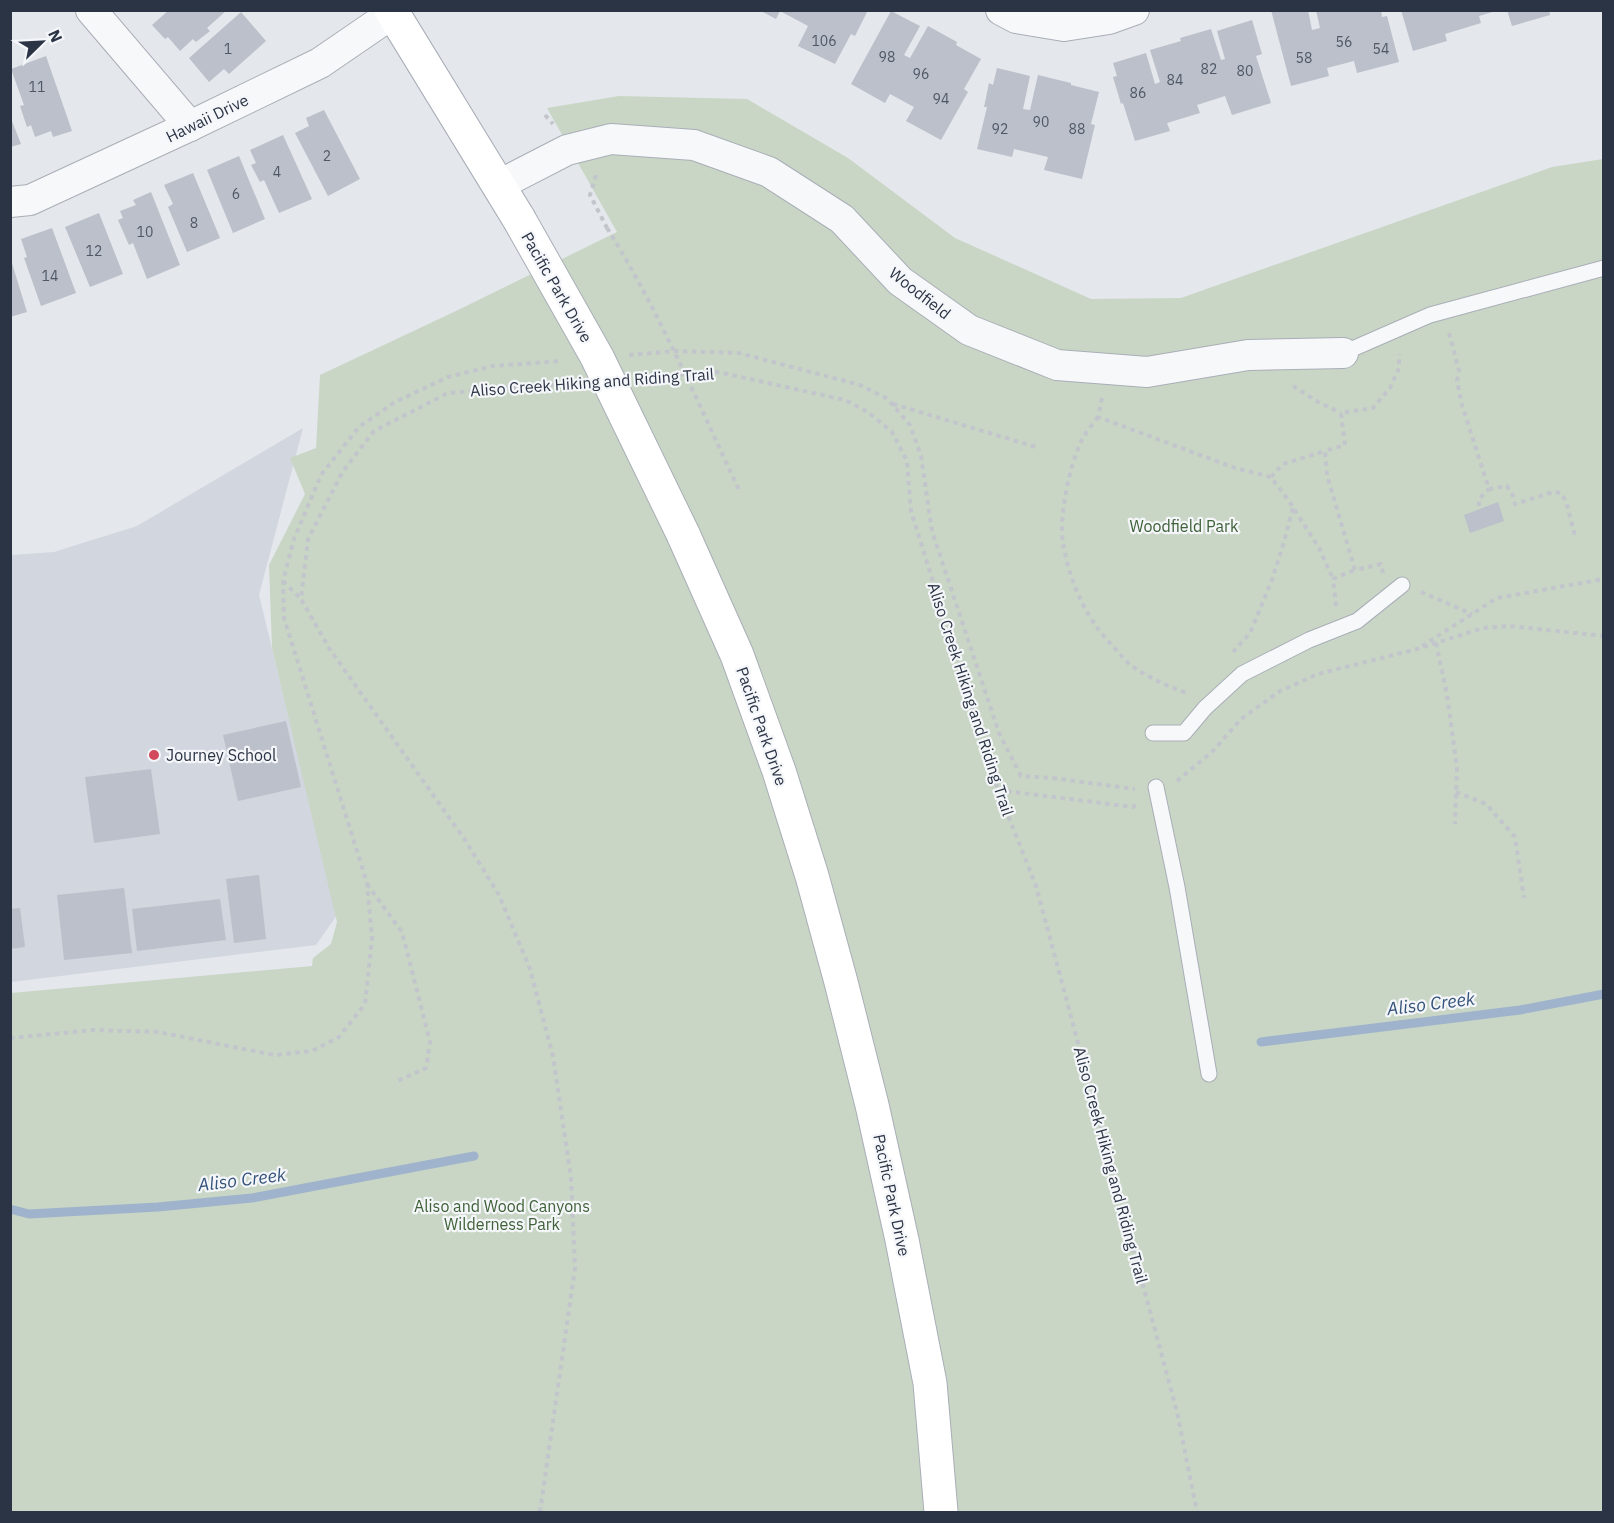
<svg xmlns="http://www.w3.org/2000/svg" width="1614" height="1523" viewBox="0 0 1614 1523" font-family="'IBM Plex Sans',sans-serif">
<rect width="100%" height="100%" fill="#e4e7ec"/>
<path fill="#d2d6de" d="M303,428L259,595L337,915L316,945L11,982V555L54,552L137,526Z"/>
<path fill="#c9d6c5" d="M619,96L747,99L848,158L955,238L1091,299L1181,298L1552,167L1603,159V1512H11V993L312,966L313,958L331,944L337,922L272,648L269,565L305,494L290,458L316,448L320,375L456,311L617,232L547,108Z"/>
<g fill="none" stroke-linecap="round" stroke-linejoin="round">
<g stroke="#9fb4cc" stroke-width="9">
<path d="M1261,1042L1520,1010L1604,994"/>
<path d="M10,1209L29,1214L158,1207L252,1198L474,1156"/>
</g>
</g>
<g fill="#bbc0ca">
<path d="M169,10H227L207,28L210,31L196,42L193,39L180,51L168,37L165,39L152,25Z"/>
<path d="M759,10H868L855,36L851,34L835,64L798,46L808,26L780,11L776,19Z"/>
<path d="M1271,10H1308L1312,30L1320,28L1316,10H1381L1382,17L1387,16L1399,62L1357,73L1354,61L1327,68L1329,76L1291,86Z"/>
<path d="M1401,10H1496V11L1479,16L1481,23L1445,34L1447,41L1413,51Z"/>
<path d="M1507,10H1549L1550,15L1512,26Z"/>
<path d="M891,11L920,26L904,55L910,58L928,26L957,42L956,45L981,59L964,89L968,92L941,140L906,121L914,107L890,94L885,103L851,84Z"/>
<path d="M241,12L266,41L229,74L224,69L209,82L189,58Z"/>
<path d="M1252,20L1262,54L1256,56L1271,103L1232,115L1225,96L1197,105L1200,113L1167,123L1170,131L1135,141L1123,103L1121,104L1113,77L1117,76L1113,63L1146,53L1155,84L1160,82L1150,50L1181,41L1180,38L1211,29L1221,60L1225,59L1217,31Z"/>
<path d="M46,56L72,131L53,137L51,131L35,137L31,125L27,127L20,106L24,105L11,69Z"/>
<path d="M997,68L1030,76L1023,109L1030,110L1038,75L1071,83V85L1099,92L1091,124L1095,125L1082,179L1044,170L1048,157L1014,149L1012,157L977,149L987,107H984L989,83L993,85Z"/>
<path d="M324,110L360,179L328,196L295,133L309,126L306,118Z"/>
<path d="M10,116L21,144L10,147Z"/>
<path d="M283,135L312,199L279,213L264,180L260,182L251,165L256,163L250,150Z"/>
<path d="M239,156L265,219L233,233L207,170Z"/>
<path d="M193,173L220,238L187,252L168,207L173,204L164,185Z"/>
<path d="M151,192L180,265L147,279L133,243L129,245L118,220L123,218L120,211L136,205L133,200Z"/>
<path d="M99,213L123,274L90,287L65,227Z"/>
<path d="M52,228L76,293L41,306L24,258L27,257L21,239Z"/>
<path d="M10,257L27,312L10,317Z"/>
<path d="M1498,502L1504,521L1470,533L1464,515Z"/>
<path d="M286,721L301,787L238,801L223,735Z"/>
<path d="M151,769L160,834L94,843L85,777Z"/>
<path d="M259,875L266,939L234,943L226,879Z"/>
<path d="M124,888L132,953L64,960L57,895Z"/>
<path d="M220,899L226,940L137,951L132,909Z"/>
<path d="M20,908L25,947L10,949V909Z"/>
</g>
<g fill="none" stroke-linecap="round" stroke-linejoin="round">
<g stroke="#a9aeb7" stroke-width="17">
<g id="lane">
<path d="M1343,353L1430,315L1604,268"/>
<path d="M1153,733H1184L1205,708L1242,674L1309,640L1357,621L1402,585"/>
<path d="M1156,787L1177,887L1209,1074"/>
</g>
</g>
<g stroke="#a9aeb7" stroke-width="32">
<g id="street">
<path d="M91,10L190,126"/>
<path d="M1001,10L1016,18L1064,26L1109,19L1134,10"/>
<path d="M499,185L567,150L611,139L694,145L769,172L842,219L900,281L969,330L1057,365L1147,372L1248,355L1343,353"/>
<path d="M10,202L30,200L190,126L320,63L393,13"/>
</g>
</g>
<g stroke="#a9aeb7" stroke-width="35">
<g id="secondary">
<path d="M391,10L519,219"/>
<path d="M683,534L737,655L779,771L812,876L841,982L872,1105L902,1240L930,1383L941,1512"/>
</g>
</g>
<g stroke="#c2c5cb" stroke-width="4" stroke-dasharray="4.5 4.5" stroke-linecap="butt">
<path d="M545,115L553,124"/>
<path d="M596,175L590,195L607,228"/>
<path d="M1449,333L1459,371L1457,381L1462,405L1489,489L1507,486L1513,496L1515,504L1553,492L1561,493L1566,501L1575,536"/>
<path d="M629,355L675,351L739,353L860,385L886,398L891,403L910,425L921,456L932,531L999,733L1021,776L1052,778L1135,789"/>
<path d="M643,377L718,372L845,400L868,412L892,432L907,461L911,511L998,790L1036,886L1177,1412L1197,1512"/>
<path d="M1293,386L1318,402L1341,413"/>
<path d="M1102,398L1098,417L1235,468L1271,477L1289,501L1319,548L1333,579"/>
<path d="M893,404L1036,447"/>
<path d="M1098,417C1092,425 1084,434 1080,444C1069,468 1059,516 1063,543C1069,579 1084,615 1109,642C1117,650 1125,662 1135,668C1151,679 1170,687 1189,694"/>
<path d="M1271,477L1283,464L1325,451"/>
<path d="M1479,506V499L1489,489"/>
<path d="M1383,573L1381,564L1355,570L1327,475L1325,451L1345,445L1341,413L1373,408L1390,388L1399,368V354"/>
<path d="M283,581L300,598"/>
<path d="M1421,592L1472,614"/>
<path d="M1336,606L1333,579L1355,570"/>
<path d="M1436,643L1447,695L1457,768L1455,824"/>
<path d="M1422,646L1497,598L1604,579"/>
<path d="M1233,652L1250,633L1272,580L1283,545L1293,508"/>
<path d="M1177,781L1212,752L1241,719L1280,691L1318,674L1417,649L1483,628L1509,626L1604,636"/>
<path d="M998,790L1133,807L1136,804"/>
<path d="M1456,792L1486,804L1515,837L1524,898"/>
<path d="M367,884L402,932L430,1042L426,1068L395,1082"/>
<path d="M10,1038L94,1030L158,1032L274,1055L312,1051L339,1037L365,1004L372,939L367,883L284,618L283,581L294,539L321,475L359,427L395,402L448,377L493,366L562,361"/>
<path d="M540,1512L575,1268L571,1178L553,1056L530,969L499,895L465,840L329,648L301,599L308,539L343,471L374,431L448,393L576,383"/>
</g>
<use href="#lane" stroke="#f7f8fa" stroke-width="15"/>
<use href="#street" stroke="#f7f8fa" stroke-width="30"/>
<use href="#secondary" stroke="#fff" stroke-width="33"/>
<g stroke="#a9aeb7" stroke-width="35" stroke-linecap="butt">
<path id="secondary-bridge" d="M519,219L597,357L683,534"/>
</g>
<path stroke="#c2c5cb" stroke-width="4" stroke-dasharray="4.5 4.5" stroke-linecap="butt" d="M607,228C659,311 698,403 740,492"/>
<use href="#secondary-bridge" stroke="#fff" stroke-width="33"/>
</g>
<circle fill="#d1495b" stroke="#f4f6f9" stroke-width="2" cx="154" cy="755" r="6"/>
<g text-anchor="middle" stroke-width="4.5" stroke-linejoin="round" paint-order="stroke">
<g font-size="14" fill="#4f5766">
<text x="824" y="46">106</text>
<text x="1344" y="47">56</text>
<text x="228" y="54">1</text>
<text x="1381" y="54">54</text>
<text x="887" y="62">98</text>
<text x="1304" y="63">58</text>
<text x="1209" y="74">82</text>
<text x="1245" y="76">80</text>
<text x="921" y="79">96</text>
<text x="1175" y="85">84</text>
<text x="37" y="92">11</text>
<text x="1138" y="98">86</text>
<text x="941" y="104">94</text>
<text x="1041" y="127">90</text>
<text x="1000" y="134">92</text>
<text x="1077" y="134">88</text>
<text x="327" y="161">2</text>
<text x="277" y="177">4</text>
<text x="236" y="199">6</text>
<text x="194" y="228">8</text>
<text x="145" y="237">10</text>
<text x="94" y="256">12</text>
<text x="50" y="281">14</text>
</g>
<g font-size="16" fill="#2b3445" stroke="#f4f6f9">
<text transform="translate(207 118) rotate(-26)" y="6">Hawaii Drive</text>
<text transform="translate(557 287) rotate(60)" y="6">Pacific Park Drive</text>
<text transform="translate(920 293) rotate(38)" y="6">Woodfield</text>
<text transform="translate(592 382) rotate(-4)" y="6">Aliso Creek Hiking and Riding Trail</text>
<text transform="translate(971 699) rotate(72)" y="6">Aliso Creek Hiking and Riding Trail</text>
<text transform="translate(762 726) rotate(71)" y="6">Pacific Park Drive</text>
<text transform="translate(1111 1165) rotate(75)" y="6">Aliso Creek Hiking and Riding Trail</text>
<text transform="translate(892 1195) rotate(78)" y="6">Pacific Park Drive</text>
</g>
<g font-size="16" fill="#3f6138" stroke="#f4f6f9">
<text x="1184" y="532">Woodfield Park</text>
<text x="502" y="1212">Aliso and Wood Canyons<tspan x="502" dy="18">Wilderness Park</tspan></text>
</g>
<g font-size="16" fill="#2b3445" stroke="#f4f6f9" text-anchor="start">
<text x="166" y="761">Journey School</text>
</g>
<g font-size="18" font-style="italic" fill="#34527a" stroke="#f4f6f9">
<text transform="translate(1431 1004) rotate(-7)" y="6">Aliso Creek</text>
<text transform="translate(242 1180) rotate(-7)" y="6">Aliso Creek</text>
</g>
</g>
<rect width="1614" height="1523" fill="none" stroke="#2b3445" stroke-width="24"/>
<g transform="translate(42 42) rotate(66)" stroke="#f4f6f9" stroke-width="4.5" paint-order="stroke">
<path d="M0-4.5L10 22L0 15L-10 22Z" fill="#2b3445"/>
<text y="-9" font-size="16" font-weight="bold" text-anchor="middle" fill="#2b3445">N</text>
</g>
</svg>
